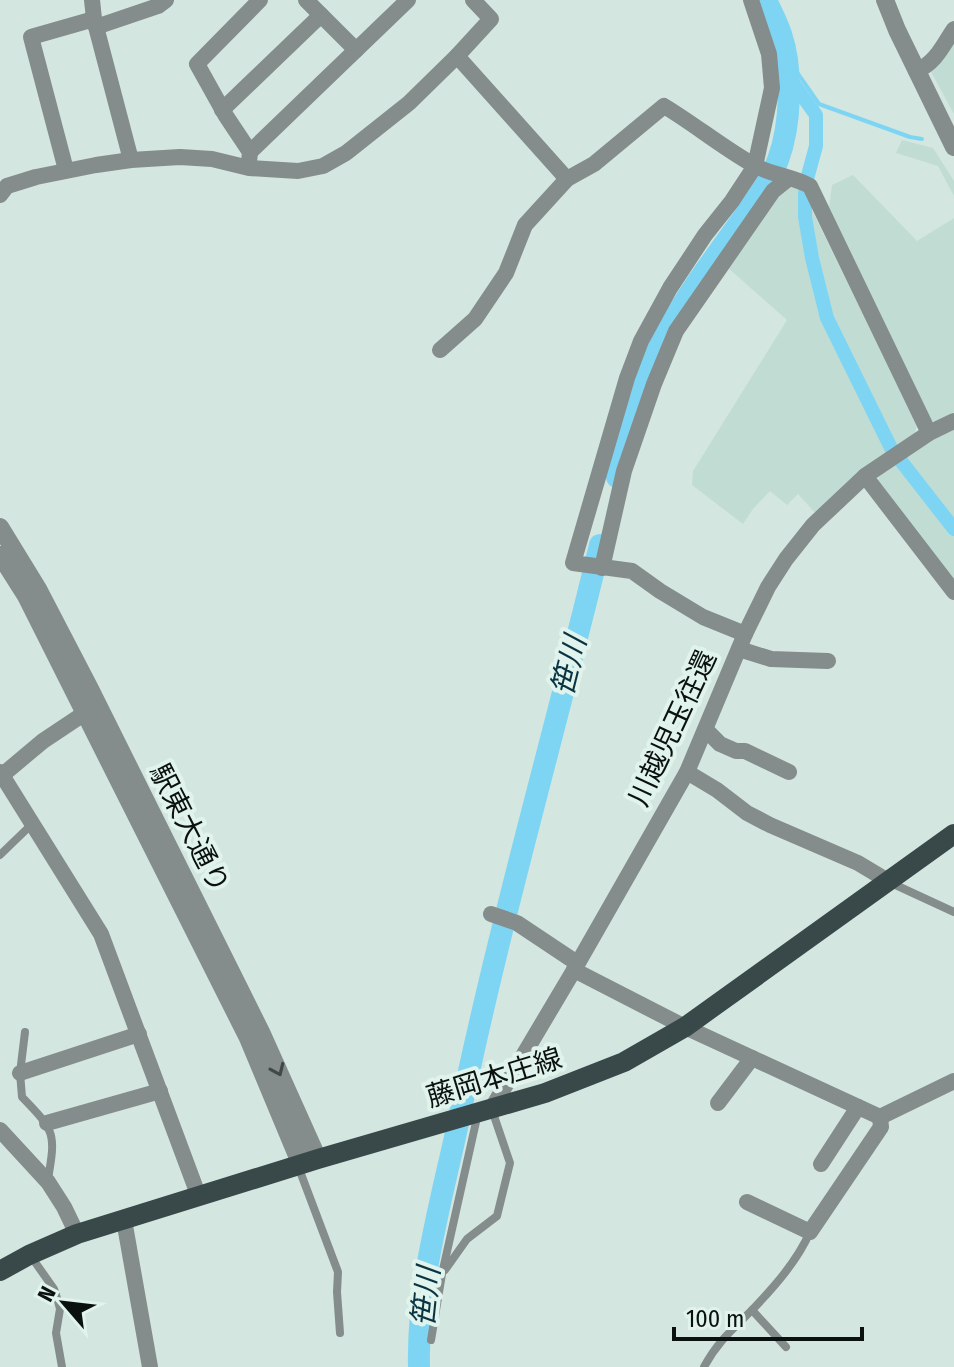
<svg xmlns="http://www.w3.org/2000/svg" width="954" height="1367" viewBox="0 0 954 1367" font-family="'Fira Sans Condensed','Noto Sans JP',sans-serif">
<rect width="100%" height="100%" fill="#d3e6df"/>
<g fill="#c1ddd3">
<path d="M954,35V114L930,70Z"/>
<path d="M902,140L933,148L954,181V196L938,166L896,153Z"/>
<path d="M853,175L917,241L954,218V412L934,422L930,419L829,208L832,185Z"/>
<path d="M789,186L804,189L803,214L809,253L824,316L892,452L818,516L798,494L787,505L770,491L753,509L743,524L692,485L693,471L787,320L727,267L770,203Z"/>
<path d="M809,204L917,426L914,435L895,448L828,315L808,218L807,206Z"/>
<path d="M954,428V523L904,457Z"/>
<path d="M898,460L954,532V584L877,483L880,473Z"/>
</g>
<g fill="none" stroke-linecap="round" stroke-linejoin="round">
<path stroke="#7ed5f3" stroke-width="4" d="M788,69L796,71L819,104L910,137L922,139"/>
<g stroke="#7ed5f3" stroke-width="14">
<path d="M788,76L816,115V146L807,179"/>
<path d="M805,193V217L812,258L827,318L892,450"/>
<path d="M901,461L954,529"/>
</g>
<g stroke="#7ed5f3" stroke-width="22">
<path d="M617,477C629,427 641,379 666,333C685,298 709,265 733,232C747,212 770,182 778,160C791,125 793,69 781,34C777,22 771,11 766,0"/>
<path d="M419,1367C417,1287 440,1206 457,1128C497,932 553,740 600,545"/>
</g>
<g stroke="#848c8c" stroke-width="8">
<path d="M0,855L31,825"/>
<path d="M889,882L954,912"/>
<path d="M25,1032L20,1073L22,1097C55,1131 56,1133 48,1179"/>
<path d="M298,1166L338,1272L337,1292L340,1333"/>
<path d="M30,1255L54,1289L58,1301L60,1309L56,1333L62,1367"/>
<path d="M445,1270L467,1239L497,1216L510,1163L492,1110"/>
<path d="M752,1310L786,1347"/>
<path d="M431,1340L442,1274L478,1113"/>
<path d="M704,1367C718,1341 733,1329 753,1309C775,1286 797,1261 810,1232"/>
</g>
<g stroke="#848c8c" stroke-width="16">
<path d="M92,0L94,19L131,160"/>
<path d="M306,0L356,50"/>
<path d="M96,27L158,6L166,0"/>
<path d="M457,56L567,179"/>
<path d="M916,71C936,63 943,45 954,29"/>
<path d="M222,110L321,15"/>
<path d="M250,152L408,0"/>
<path d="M249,162L250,152L226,116L197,64L260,0"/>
<path d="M66,170L31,37L94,19"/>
<path d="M0,195L7,186L36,177L96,165L131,160L180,157L212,159L249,168L298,171L323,166L346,153L409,103L457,56L491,19L473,0"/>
<path d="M440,350L475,319L506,273L525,225L567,179L594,164L664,106C694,124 722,147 752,164C770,175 792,176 810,186L929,433"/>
<path d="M865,476L954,592"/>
<path d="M602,568L624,471L654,384L676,331L773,191L788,179"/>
<path d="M745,634L703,617L660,591L632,571L573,563L627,378L641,341L670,288L705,235L732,201L755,166L772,88L769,54L751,0"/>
<path d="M739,649L771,659L828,661"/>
<path d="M706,730L720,744L736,751H745L789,772"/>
<path d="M0,772L101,934L199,1197"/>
<path d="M687,772L717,790L747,813L770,825L858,863L888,881"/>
<path d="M0,777L43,741L85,713"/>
<path d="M491,914L517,923L577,963"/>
<path d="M574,970L685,1027L880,1117"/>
<path d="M20,1073L139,1034"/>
<path d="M718,1103L752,1058"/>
<path d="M492,1108L574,970L687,772L745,634L768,587L786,559L813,525L865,476L929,433L954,421"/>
<path d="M880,1117L954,1081"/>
<path d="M47,1123L160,1091"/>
<path d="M0,1130L48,1182L64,1207L77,1234"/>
<path d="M821,1164L858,1107"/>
<path d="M747,1202L810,1232L881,1127L880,1117"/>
<path d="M124,1220L150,1367"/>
</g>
<g stroke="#848c8c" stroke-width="18">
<path d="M885,0L897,30L954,147"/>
<path d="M0,527L38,589L90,689L261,1032L318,1159"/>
<path d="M0,555L26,596L248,1038L301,1165"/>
</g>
<path stroke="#394849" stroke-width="20" d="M0,1271L29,1255L77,1234L318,1159L545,1093L624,1062L685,1027L954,834"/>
</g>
<defs><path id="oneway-chevron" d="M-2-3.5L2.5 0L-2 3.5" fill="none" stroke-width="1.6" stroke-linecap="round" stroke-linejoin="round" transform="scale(2)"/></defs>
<use stroke="#414847" href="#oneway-chevron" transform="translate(278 1070) rotate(66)"/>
<g text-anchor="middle" stroke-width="8" stroke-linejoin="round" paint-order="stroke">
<g font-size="28" fill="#0b110f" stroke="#e0f3ec">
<text transform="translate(672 728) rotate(-65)" y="10">川越児玉往還</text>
<text transform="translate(190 828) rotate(63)" y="10">駅東大通り</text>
<text transform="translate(494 1077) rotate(-17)" y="10">藤岡本庄線</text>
</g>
<g font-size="30" font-style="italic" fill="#0a3441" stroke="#e0f3ec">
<text transform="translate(569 666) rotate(-76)" y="10">笹川</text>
<text transform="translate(426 1297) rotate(-84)" y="10">笹川</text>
</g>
</g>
<g transform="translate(64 1303) rotate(298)" stroke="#e0f3ec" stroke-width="6" paint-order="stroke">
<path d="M0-6L14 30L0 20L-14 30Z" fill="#0b110f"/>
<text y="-12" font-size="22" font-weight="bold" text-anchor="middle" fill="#0b110f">N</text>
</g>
<path d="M674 1327v12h188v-12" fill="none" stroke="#0b110f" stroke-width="4"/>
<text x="686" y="1327" font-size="24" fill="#0b110f" stroke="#e0f3ec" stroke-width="6" paint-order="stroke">100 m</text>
</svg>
